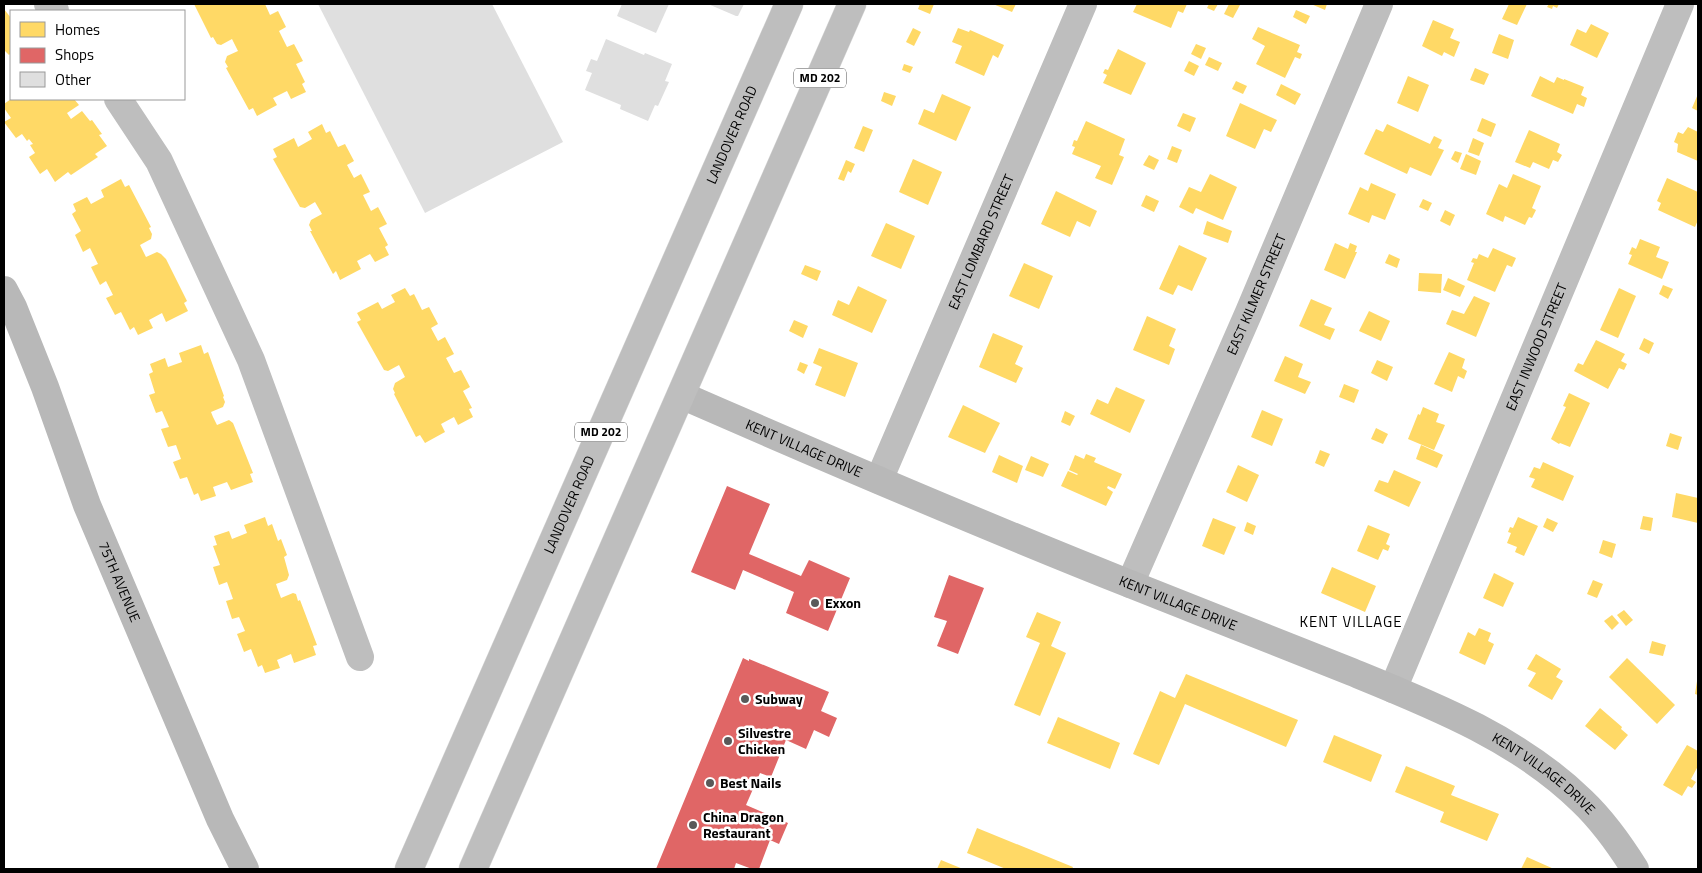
<svg xmlns="http://www.w3.org/2000/svg" width="1702" height="873" viewBox="0 0 1702 873" font-family="'Titillium Web',sans-serif">
<rect width="100%" height="100%" fill="#fff"/>
<g fill="#ffd966">
<path d="M194,4H265L270,15L278,11L286,27L279,31L287,47L294,44L303,61L296,64L305,82L302,84L306,92L291,99L287,91L273,98L277,105L257,116L253,108L249,110L226,68L228,67L225,62L227,56L238,51L232,39L221,45L217,44L213,37L211,38Z"/>
<path d="M920,4H934L930,14L918,9Z"/>
<path d="M993,4H1016L1012,12Z"/>
<path d="M1137,4H1187L1183,13L1178,11L1171,28L1133,12Z"/>
<path d="M1209,4H1218L1214,11L1207,8Z"/>
<path d="M1229,4L1240,5L1233,18L1224,14Z"/>
<path d="M1311,4H1327L1325,10Z"/>
<path d="M1509,4H1527L1517,25L1502,19Z"/>
<path d="M1549,4H1559L1557,8L1553,6L1552,9L1547,7Z"/>
<path d="M4,9L11,18V53L9,55L4,50Z"/>
<path d="M1296,10L1310,16L1306,24L1293,17Z"/>
<path d="M1433,20L1454,29L1450,38L1460,42L1454,57L1444,52L1442,56L1422,46Z"/>
<path d="M1591,24L1609,33L1597,58L1570,45L1577,29L1586,33Z"/>
<path d="M1258,27L1300,45L1297,52L1302,54L1300,59L1295,57L1285,78L1256,64L1265,46L1252,39Z"/>
<path d="M913,28L921,32L914,46L906,42Z"/>
<path d="M958,28L969,32L970,30L1004,45L998,58L993,55L984,76L955,63L962,46L952,42Z"/>
<path d="M1499,34L1514,40L1508,59L1492,53Z"/>
<path d="M1196,44L1206,48L1201,59L1191,54Z"/>
<path d="M1118,49L1146,63L1131,95L1103,83L1107,75L1103,73L1105,69L1108,70Z"/>
<path d="M1209,57L1222,63L1218,71L1205,65Z"/>
<path d="M1189,61L1199,66L1194,76L1184,71Z"/>
<path d="M904,64L913,67L910,73L902,70Z"/>
<path d="M1475,68L1489,74L1484,85L1470,80Z"/>
<path d="M1408,76L1429,85L1418,112L1397,103Z"/>
<path d="M1540,76L1554,83L1557,77L1564,80V79L1584,87L1581,95L1587,98L1584,107L1577,104L1573,114L1531,96Z"/>
<path d="M1236,81L1247,86L1243,94L1232,89Z"/>
<path d="M1281,84L1301,94L1295,105L1276,95Z"/>
<path d="M884,92L896,96L892,106L881,101Z"/>
<path d="M942,94L971,107L956,141L918,124L924,109L934,113Z"/>
<path d="M1698,94V111L1692,108Z"/>
<path d="M11,99H74L79,105L67,113L71,119L82,111L90,121L92,120L102,134L99,135L107,146L95,154L98,157L71,175L68,172L55,182L47,169L40,174L29,157L35,153L30,145L33,144L29,139L27,141L22,134L16,138L4,122L11,118L4,108V104Z"/>
<path d="M1240,103L1277,120L1271,132L1264,129L1255,149L1226,136Z"/>
<path d="M1183,113L1196,118L1190,132L1177,126Z"/>
<path d="M1482,118L1496,124L1491,137L1477,131Z"/>
<path d="M1086,121L1125,139L1119,155L1124,157L1112,185L1095,178L1101,166L1072,154L1075,147L1072,146L1074,140L1077,141Z"/>
<path d="M322,124L326,133L330,131L338,147L345,144L354,161L347,165L354,178L361,174L370,192L363,195L371,211L378,207L387,224L379,228L388,245L385,247L389,255L375,262L370,254L357,261L361,269L340,280L336,271L333,274L310,231H312L309,225L311,220L322,214L315,202L305,208L300,207L273,159L277,157L273,149L294,138L298,147L312,139L308,132Z"/>
<path d="M1387,124L1430,144L1434,136L1442,140L1438,148L1444,150L1431,176L1410,167L1407,174L1364,154L1376,129L1383,132Z"/>
<path d="M863,126L873,130L864,152L854,148Z"/>
<path d="M1688,127L1698,132V161L1677,152L1678,144L1674,142L1678,132L1683,134Z"/>
<path d="M1529,130L1560,144L1557,152L1562,155L1558,162L1553,160L1549,169L1533,162L1530,168L1515,162Z"/>
<path d="M1473,138L1484,143L1479,156L1468,152Z"/>
<path d="M1172,146L1182,150L1177,163L1167,159Z"/>
<path d="M1455,151L1462,153L1458,163L1451,159Z"/>
<path d="M1466,154L1481,161L1476,175L1460,169Z"/>
<path d="M1149,155L1159,160L1154,170L1143,165Z"/>
<path d="M913,159L942,172L928,205L899,192Z"/>
<path d="M846,160L855,164L851,173L848,171L844,181L838,179Z"/>
<path d="M1210,174L1237,187L1223,220L1196,208L1193,214L1179,207L1189,187L1201,192Z"/>
<path d="M1513,174L1541,186L1532,208L1536,210L1532,218L1529,217L1525,225L1505,216L1503,222L1486,214L1499,184L1507,188Z"/>
<path d="M1667,178L1698,192V220L1695,227L1658,210L1661,203L1657,201Z"/>
<path d="M121,179L125,187L129,185L151,227L149,228L152,234L151,239L140,245L146,257L157,252L161,254L166,259L187,301L184,303L188,311L166,322L162,313L149,320L153,328L138,335L134,327L130,330L121,312L115,315L106,298L113,295L106,281L100,285L91,267L98,264L90,248L83,252L75,235L81,231L72,214L76,211L73,204L87,197L91,204L104,197L101,190Z"/>
<path d="M1371,183L1396,194L1385,220L1372,215L1369,223L1348,214L1360,187L1368,191Z"/>
<path d="M1056,191L1097,211L1090,227L1077,221L1070,237L1041,224Z"/>
<path d="M1146,195L1159,201L1154,212L1141,206Z"/>
<path d="M1423,199L1432,203L1428,211L1419,207Z"/>
<path d="M1445,210L1455,215L1450,226L1440,221Z"/>
<path d="M1207,221L1232,231L1228,243L1203,234Z"/>
<path d="M886,223L915,236L901,269L871,256Z"/>
<path d="M1640,239L1660,247L1656,257L1669,262L1662,279L1628,264L1632,255L1629,254L1632,247L1636,249Z"/>
<path d="M1335,243L1348,249L1350,243L1357,246L1355,252H1357L1345,279L1324,270Z"/>
<path d="M1179,245L1207,258L1192,291L1178,285L1173,295L1159,289Z"/>
<path d="M1493,248L1516,258L1512,267L1507,265L1495,292L1467,280L1474,263L1471,262L1473,258L1477,259L1479,254L1488,258Z"/>
<path d="M1389,254L1400,259L1397,268L1385,263Z"/>
<path d="M1024,263L1053,276L1039,309L1009,296Z"/>
<path d="M805,265L821,271L817,281L801,274Z"/>
<path d="M1419,273L1442,274L1441,293L1418,291Z"/>
<path d="M1448,278L1465,286L1460,297L1443,290Z"/>
<path d="M1663,285L1673,289L1668,299L1659,294Z"/>
<path d="M858,286L887,300L872,333L832,315L838,300L849,305Z"/>
<path d="M405,288L410,296L414,294L422,310L429,307L438,324L431,328L438,341L445,337L454,354L446,358L454,373L461,370L470,387L463,391L472,408L469,409L473,417L458,425L454,417L441,424L445,432L425,443L420,435L416,437L394,394L395,393L393,389L395,383L405,377L399,365L388,371L384,370L357,322L361,320L357,313L378,302L382,309L395,302L391,295Z"/>
<path d="M1619,288L1636,296L1618,338L1600,330Z"/>
<path d="M1474,296L1490,303L1476,337L1446,324L1452,310L1464,314Z"/>
<path d="M1311,299L1332,308L1324,325L1335,329L1330,340L1299,326Z"/>
<path d="M1369,311L1390,321L1381,341L1359,331Z"/>
<path d="M1147,316L1176,329L1169,346L1175,349L1169,365L1133,350Z"/>
<path d="M794,320L808,326L803,338L789,331Z"/>
<path d="M993,333L1023,346L1015,364L1023,368L1016,383L979,367Z"/>
<path d="M1644,338L1654,343L1649,354L1639,349Z"/>
<path d="M1596,340L1625,354L1621,361L1627,364L1624,370L1619,368L1608,389L1574,371L1578,363L1583,365Z"/>
<path d="M201,345L204,354L208,352L224,396L223,397L225,402L223,407L211,412L213,417L217,425L229,420L233,423L253,473L250,474L253,482L231,490L227,482L213,487L216,496L201,501L198,493L194,495L187,477L180,479L173,462L181,459L176,445L168,447L161,429L169,427L162,411L156,413L149,395L155,393L149,374L153,372L150,364L165,358L168,367L182,362L179,353Z"/>
<path d="M819,348L858,363L845,397L815,385L822,367L813,363Z"/>
<path d="M1449,352L1465,359L1462,368L1467,371L1464,379L1458,376L1452,392L1434,384Z"/>
<path d="M1285,356L1303,364L1298,377L1311,382L1305,394L1274,381Z"/>
<path d="M1377,360L1393,367L1387,381L1371,373Z"/>
<path d="M800,362L808,365L804,374L797,370Z"/>
<path d="M1344,384L1359,390L1354,403L1339,397Z"/>
<path d="M1116,387L1145,400L1130,433L1090,414L1097,399L1108,404Z"/>
<path d="M1569,393L1590,403L1570,447L1560,443L1559,444L1551,439L1566,407L1563,406Z"/>
<path d="M963,405L1000,423L985,453L948,437Z"/>
<path d="M1423,407L1439,414L1436,422L1445,425L1434,450L1408,439L1418,414L1420,415Z"/>
<path d="M1262,410L1283,419L1272,446L1251,437Z"/>
<path d="M1065,411L1075,416L1070,426L1061,422Z"/>
<path d="M1376,428L1388,434L1383,444L1371,439Z"/>
<path d="M1670,433L1682,437L1678,450L1666,446Z"/>
<path d="M1421,445L1443,455L1437,468L1416,459Z"/>
<path d="M1320,450L1330,454L1324,467L1315,463Z"/>
<path d="M1086,454L1096,458L1094,462L1122,474L1115,489L1108,486L1107,488L1113,492L1106,506L1061,486L1068,471L1077,475L1078,474L1069,470L1075,455L1084,459Z"/>
<path d="M999,455L1023,466L1017,483L992,472Z"/>
<path d="M1031,456L1049,464L1043,477L1025,470Z"/>
<path d="M1543,462L1574,476L1563,501L1531,487L1535,479L1529,477L1534,467L1540,469Z"/>
<path d="M1238,465L1259,475L1247,502L1226,492Z"/>
<path d="M1394,470L1421,482L1409,507L1374,491L1379,480L1388,483Z"/>
<path d="M1676,493L1698,498V523L1672,517Z"/>
<path d="M1643,516L1653,518L1651,531L1640,529Z"/>
<path d="M265,517L268,526L272,524L278,541L281,539L287,555L284,557L289,575L287,580L276,584L278,590L281,598L293,593L296,594L298,601L300,600L317,645L313,646L316,655L294,663L291,654L277,660L280,668L265,673L262,665L258,667L251,649L244,652L237,634L245,631L239,617L232,619L226,601L233,599L227,582L219,585L213,567L220,565L213,546L217,545L214,536L229,531L232,539L247,533L244,525Z"/>
<path d="M1518,517L1538,526L1524,556L1515,552L1517,547L1507,543L1511,533L1508,532L1510,527L1513,528Z"/>
<path d="M1213,518L1236,527L1224,555L1202,546Z"/>
<path d="M1547,518L1558,523L1553,532L1543,527Z"/>
<path d="M1247,522L1256,526L1253,535L1244,531Z"/>
<path d="M1368,525L1390,534L1386,544L1390,546L1388,551L1383,549L1378,560L1357,551Z"/>
<path d="M1603,540L1616,544L1612,558L1599,553Z"/>
<path d="M1332,567L1376,586L1365,612L1321,593Z"/>
<path d="M1494,573L1514,583L1503,607L1483,598Z"/>
<path d="M1593,580L1603,584L1597,598L1587,594Z"/>
<path d="M1624,610L1633,620L1626,626L1617,615Z"/>
<path d="M1037,612L1061,622L1051,646L1066,653L1040,716L1014,705L1040,643L1026,637Z"/>
<path d="M1612,615L1619,623L1612,630L1604,621Z"/>
<path d="M1479,628L1491,633L1488,641L1494,644L1485,665L1459,653L1468,632L1475,636Z"/>
<path d="M1652,641L1666,645L1663,656L1649,653Z"/>
<path d="M1536,654L1561,669L1556,677L1563,681L1552,700L1528,686L1536,673L1527,669Z"/>
<path d="M1627,658L1675,705L1657,724L1609,677Z"/>
<path d="M1186,674L1298,720L1286,747L1185,704L1159,765L1133,754L1160,691L1175,698Z"/>
<path d="M1697,681H1698V695L1695,694Z"/>
<path d="M1600,708L1622,727L1621,729L1628,735L1615,750L1585,726Z"/>
<path d="M1058,717L1120,743L1110,769L1047,743Z"/>
<path d="M1334,735L1382,755L1371,782L1323,762Z"/>
<path d="M1687,745L1698,751V766L1691,779L1696,782L1692,788L1688,786L1682,796L1663,785Z"/>
<path d="M1406,766L1455,786L1451,795L1499,814L1487,841L1440,822L1444,812L1395,792Z"/>
<path d="M977,828L1073,867L1072,869H1006L967,853Z"/>
<path d="M1527,857L1554,869H1521Z"/>
<path d="M941,860L963,869H937Z"/>
</g>
<g fill="#e06666">
<path d="M727,486L770,504L749,554L801,576L809,560L850,578L828,631L786,613L794,592L743,570L735,590L691,572Z"/>
<path d="M949,575L984,588L958,654L937,646L947,621L934,617Z"/>
<path d="M743,658L749,661V659L829,692L821,711L837,718L829,737L814,730L806,749L786,740L771,777L760,773L746,805L788,823L779,844L770,840L759,869H752L736,863L734,869H656Z"/>
</g>
<g fill="#dfdfdf">
<path d="M318,4H492L563,142L425,213Z"/>
<path d="M622,4H669L656,33L617,16Z"/>
<path d="M708,4H744L738,16H736Z"/>
<path d="M606,39L644,55L645,53L672,64L665,81L669,82L658,106L655,105L648,121L620,109L621,105L585,90L592,73L586,71L591,59L597,61Z"/>
</g>
<g fill="none" stroke-linecap="round" stroke-linejoin="round">
<g stroke="#dbdbdb" stroke-width="29">
<g id="primary">
<path id="s6" d="M409,869L789,4"/>
<path d="M473,869L852,4"/>
</g>
</g>
<g stroke="#bebebe" stroke-width="28">
<path d="M48,4L55,11"/>
<path d="M118,99L159,161L251,360L360,657"/>
<path id="s1" d="M879,480L1083,4"/>
<path id="s2" d="M1130,584L1249,312L1379,4"/>
<path id="s3" d="M1393,689L1680,4"/>
</g>
<g stroke="#b8b8b8" stroke-width="28">
<path id="s4" d="M4,290L13,307L45,387L87,505L220,819L245,869"/>
<path id="s5" d="M681,395C830,460 979,524 1130,584C1204,614 1278,642 1352,672C1433,705 1519,739 1582,801C1603,821 1620,845 1635,869"/>
</g>
<use href="#primary" stroke="#bebebe" stroke-width="28"/>
</g>
<g fill="#595959" stroke="#fff" stroke-width="2">
<circle cx="815" cy="603" r="5"/>
<circle cx="745" cy="699" r="5"/>
<circle cx="728" cy="741" r="5"/>
<circle cx="710" cy="783" r="5"/>
<circle cx="693" cy="825" r="5"/>
</g>
<g text-anchor="middle" stroke-width="5" stroke-linejoin="round" paint-order="stroke">
<g fill="#fff" stroke="#4c4c4c" stroke-width="1">
<rect x="794" y="68.5" width="52" height="19" rx="4"/>
<rect x="575" y="422.5" width="52" height="19" rx="4"/>
</g>
<g font-size="12" font-weight="bold" fill="#000">
<text x="820" y="82">MD 202</text>
<text x="601" y="436">MD 202</text>
</g>
<g font-size="14" fill="#000" stroke="#fff">
<text dy="5" stroke="none"><textPath href="#s6" startOffset="802">LANDOVER ROAD</textPath></text>
<text dy="5" stroke="none"><textPath href="#s1" startOffset="259">EAST LOMBARD STREET</textPath></text>
<text dy="5" stroke="none"><textPath href="#s2" startOffset="316">EAST KILMER STREET</textPath></text>
<text dy="5" stroke="none"><textPath href="#s3" startOffset="371">EAST INWOOD STREET</textPath></text>
<text dy="5" stroke="none"><textPath href="#s5" startOffset="134">KENT VILLAGE DRIVE</textPath></text>
<text dy="5" stroke="none"><textPath href="#s6" startOffset="398">LANDOVER ROAD</textPath></text>
<text dy="5" stroke="none"><textPath href="#s4" startOffset="314">75TH AVENUE</textPath></text>
<text dy="5" stroke="none"><textPath href="#s5" startOffset="539">KENT VILLAGE DRIVE</textPath></text>
<text dy="5" stroke="none"><textPath href="#s5" startOffset="944">KENT VILLAGE DRIVE</textPath></text>
</g>
<g font-size="14" font-weight="bold" fill="#000" stroke="#fff" text-anchor="start">
<text x="825" y="608">Exxon</text>
<text x="755" y="704">Subway</text>
<text x="738" y="738">Silvestre<tspan x="738" dy="16">Chicken</tspan></text>
<text x="720" y="788">Best Nails</text>
<text x="703" y="822">China Dragon<tspan x="703" dy="16">Restaurant</tspan></text>
</g>
<g font-size="15" letter-spacing="1" fill="#000" stroke="#fff">
<text x="1351" y="627">KENT VILLAGE</text>
</g>
</g>
<rect width="1702" height="873" fill="none" stroke="#000000" stroke-width="10"/>
<rect x="10" y="10" width="175" height="90" fill="#ffffff" stroke="#999999"/>
<rect x="20" y="22" width="25" height="15" fill="#ffd966" stroke="#999999"/>
<text x="55" y="35" font-size="15" fill="#000000">Homes</text>
<rect x="20" y="48" width="25" height="15" fill="#e06666" stroke="#999999"/>
<text x="55" y="60" font-size="15" fill="#000000">Shops</text>
<rect x="20" y="72" width="25" height="15" fill="#dfdfdf" stroke="#999999"/>
<text x="55" y="85" font-size="15" fill="#000000">Other</text>
</svg>
